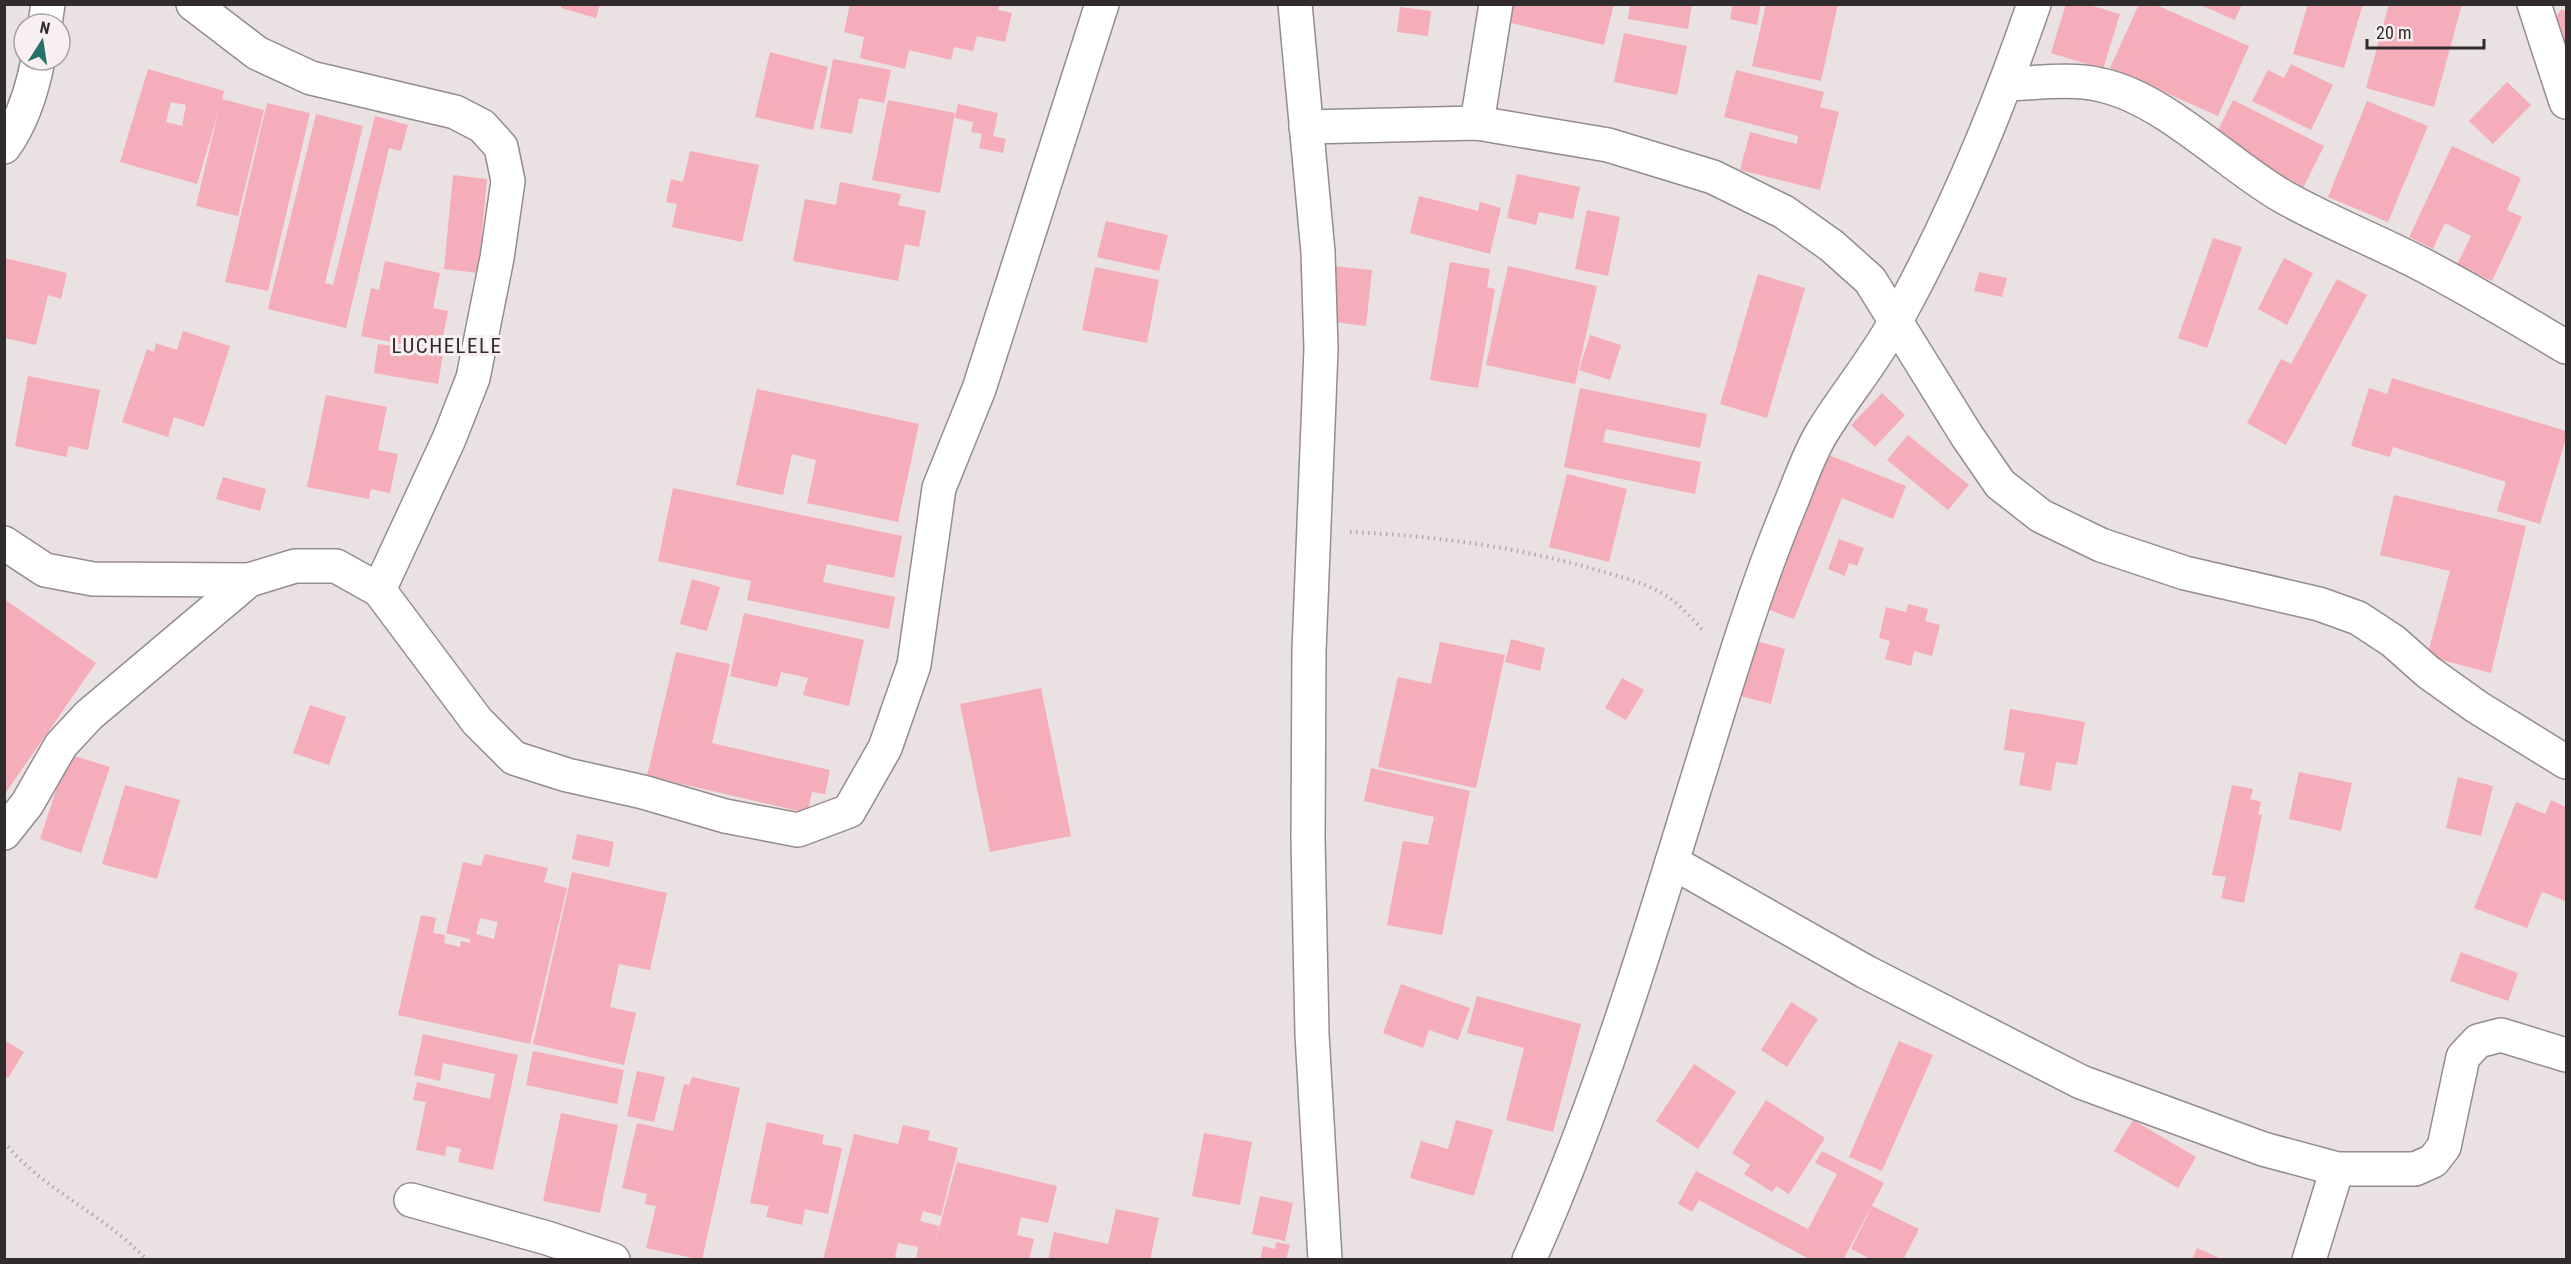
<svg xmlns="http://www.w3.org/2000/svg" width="2571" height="1264" viewBox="0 0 2571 1264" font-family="'Roboto Condensed',sans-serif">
<rect width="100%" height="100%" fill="#eae1e2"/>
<g fill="#f5adb9" fill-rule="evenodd">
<path d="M562,4H600L596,18L561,8Z"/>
<path d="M850,4H1000L998,10L1012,13L1005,42L977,36L973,51L954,47L951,60L909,50L905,69L860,58L864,37L844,32Z"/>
<path d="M1503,4H1614L1604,45L1499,20Z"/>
<path d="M1630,4H1692L1688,29L1628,19Z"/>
<path d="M1733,4H1761L1757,25L1730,19Z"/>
<path d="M1766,4H1838L1821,81L1752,66Z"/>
<path d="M2066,4H2086L2120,14L2103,69L2051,53Z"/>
<path d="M2139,4H2154L2249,46L2218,116L2110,68Z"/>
<path d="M2198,4H2242L2235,20Z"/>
<path d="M2308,4H2363L2344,68L2293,54Z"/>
<path d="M2389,4H2462L2434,107L2366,88Z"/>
<path d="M1400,7L1431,11L1428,36L1397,32Z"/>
<path d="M2561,9L2566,12V47L2546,35Z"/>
<path d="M1624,33L1687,46L1677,95L1614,82Z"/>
<path d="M770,52L828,67L813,130L755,117Z"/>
<path d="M833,59L891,70L884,103L859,98L852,134L820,128Z"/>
<path d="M2291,64L2333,85L2311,130L2252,101L2268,70L2284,78Z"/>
<path d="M148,69L224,91L222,99L264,110L238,216L196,206L218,113L197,184L120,162ZM171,102L186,105L182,126L166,122Z"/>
<path d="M1736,70L1824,92L1820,107L1839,112L1820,190L1740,170L1750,132L1797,144L1798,136L1724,117Z"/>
<path d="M2507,82L2531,105L2493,144L2469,121Z"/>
<path d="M888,100L955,113L940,193L872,180Z"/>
<path d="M2233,100L2324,146L2302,190L2211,144Z"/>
<path d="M2367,101L2428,126L2388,222L2328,197Z"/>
<path d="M267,103L310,113L268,291L225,282Z"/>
<path d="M958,104L998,113L993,136L1006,139L1003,153L979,148L982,134L971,132L973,122L955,118Z"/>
<path d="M316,114L363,126L325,283L333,285L375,116L408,125L401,151L389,148L346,328L268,309Z"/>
<path d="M2452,146L2521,178L2507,210L2522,217L2492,281L2457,265L2471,236L2445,223L2433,249L2409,237Z"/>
<path d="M690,151L759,165L742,242L672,227L677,204L666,202L671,179L683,182Z"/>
<path d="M1517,174L1580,187L1573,219L1539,212L1536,225L1507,218Z"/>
<path d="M453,175L487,179L478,273L444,269Z"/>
<path d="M840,182L901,194L898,205L926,211L919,247L905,244L898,281L793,261L805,199L836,205Z"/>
<path d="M1419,196L1478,211L1480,202L1501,208L1490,254L1410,233Z"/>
<path d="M1587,210L1620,217L1608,276L1575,269Z"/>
<path d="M1106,221L1168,235L1159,271L1097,257Z"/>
<path d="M2213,238L2242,247L2207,348L2178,338Z"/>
<path d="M5,258L67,273L61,299L48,295L36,345L5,338Z"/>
<path d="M2284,258L2313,273L2287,325L2258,309Z"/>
<path d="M385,261L440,273L433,308L448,311L440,352L361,336L371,288L379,290Z"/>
<path d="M1450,262L1490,269L1487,287L1495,289L1478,388L1430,380Z"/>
<path d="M1332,266L1372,270L1366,326L1326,321Z"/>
<path d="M1508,266L1597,286L1575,384L1486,365Z"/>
<path d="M1095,267L1159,280L1147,343L1082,330Z"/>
<path d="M1979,272L2007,278L2002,297L1974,291Z"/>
<path d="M1758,274L1805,288L1767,418L1720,404Z"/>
<path d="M2337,279L2367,295L2286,445L2247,423L2281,359L2291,364Z"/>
<path d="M183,331L230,346L204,427L174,417L168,437L122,422L147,349L154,352L156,343L177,350Z"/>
<path d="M1590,335L1621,345L1610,380L1579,370Z"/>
<path d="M378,344L443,354L438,384L374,373Z"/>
<path d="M28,376L100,390L88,450L69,446L66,457L15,446Z"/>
<path d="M2392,378L2566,431V438L2540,524L2497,511L2506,482L2393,447L2390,457L2351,446L2369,388L2387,394Z"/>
<path d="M1580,388L1707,414L1700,448L1606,429L1603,442L1701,462L1695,494L1564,467Z"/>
<path d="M757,389L919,424L898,522L807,503L816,460L792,454L783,495L736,485Z"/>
<path d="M1882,393L1905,415L1875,447L1851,425Z"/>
<path d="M326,395L387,407L378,450L398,454L390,493L371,489L369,499L307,487Z"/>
<path d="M1908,435L1969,485L1948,510L1887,460Z"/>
<path d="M1826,454L1906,486L1893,519L1842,498L1794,619L1765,608Z"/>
<path d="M1567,474L1627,489L1609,562L1549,547Z"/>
<path d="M223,477L266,489L260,511L216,499Z"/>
<path d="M673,488L902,536L894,578L827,564L823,582L895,597L889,629L747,600L751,581L658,561Z"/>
<path d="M2394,495L2526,526L2491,673L2427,656L2450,571L2380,555Z"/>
<path d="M1839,539L1864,548L1857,566L1849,563L1845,576L1828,569Z"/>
<path d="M692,579L720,587L707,631L680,624Z"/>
<path d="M4,599L96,663L4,795Z"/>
<path d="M1908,604L1928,609L1925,621L1940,625L1932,656L1914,651L1911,666L1885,659L1890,641L1879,638L1886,607L1906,612Z"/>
<path d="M744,613L864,640L849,706L803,695L808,678L781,672L777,687L730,676Z"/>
<path d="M1511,639L1545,648L1540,671L1505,662Z"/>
<path d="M1756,641L1785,649L1771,704L1741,696Z"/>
<path d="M1440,642L1505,655L1476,788L1378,767L1398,677L1431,684Z"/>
<path d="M676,652L730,664L712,743L830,770L825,794L812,792L807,813L647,776Z"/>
<path d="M1622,678L1644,690L1626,720L1605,708Z"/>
<path d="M1041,688L1071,836L990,852L960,704Z"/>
<path d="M310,705L346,717L329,765L293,753Z"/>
<path d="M2010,709L2085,722L2077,765L2056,762L2051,791L2019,785L2025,753L2004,750Z"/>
<path d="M68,754L110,767L81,853L40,839Z"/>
<path d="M1371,768L1470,791L1442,935L1387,925L1403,841L1438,846L1428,844L1434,817L1364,801Z"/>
<path d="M2299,772L2352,783L2341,831L2289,819Z"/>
<path d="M2458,777L2493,786L2481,836L2446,828Z"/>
<path d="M125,785L180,800L157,879L102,864Z"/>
<path d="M2232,785L2253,789L2250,799L2261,802L2258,814L2262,815L2244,903L2221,898L2226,877L2212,875Z"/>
<path d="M2551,800L2566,807V901L2542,892L2527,928L2474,908L2516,802L2545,814Z"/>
<path d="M577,834L614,842L609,867L572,859Z"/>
<path d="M485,854L548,868L544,882L567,888L530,1044L398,1015L421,915L436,918L433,933L445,935L444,943L460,947L461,941L470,943V939L446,933L463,862L481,866ZM480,918L498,922L494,939L476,934Z"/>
<path d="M572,872L667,893L650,970L619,964L610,1007L636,1013L624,1065L533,1044Z"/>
<path d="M2461,952L2518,973L2508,1001L2450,981Z"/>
<path d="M1401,984L1470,1008L1458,1040L1429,1030L1423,1048L1383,1033Z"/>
<path d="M1477,996L1581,1024L1553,1132L1506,1120L1524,1048L1467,1033Z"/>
<path d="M1791,1002L1818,1019L1787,1067L1761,1050Z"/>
<path d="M423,1034L518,1055L493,1170L458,1162L461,1149L447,1146L445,1156L416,1150L426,1102L413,1100L417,1082L490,1099L495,1074L443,1063L440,1081L414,1075Z"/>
<path d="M4,1040L24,1052L8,1078L4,1076Z"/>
<path d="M1899,1041L1933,1055L1882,1171L1849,1157Z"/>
<path d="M533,1051L624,1070L617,1104L526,1085Z"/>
<path d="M1694,1064L1736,1092L1698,1149L1656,1121Z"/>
<path d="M637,1071L665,1077L654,1122L627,1116Z"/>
<path d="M692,1077L740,1088L702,1260L646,1248L656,1206L645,1204L647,1194L622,1188L637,1123L673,1131L684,1084L689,1085Z"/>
<path d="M1766,1100L1825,1138L1789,1194L1776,1186L1772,1192L1744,1174L1750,1165L1732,1153Z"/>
<path d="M561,1113L618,1125L600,1213L543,1201Z"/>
<path d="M1456,1120L1493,1130L1474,1196L1410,1178L1421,1141L1448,1149Z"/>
<path d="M2133,1120L2196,1157L2178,1188L2114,1151Z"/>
<path d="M767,1122L824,1135L822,1144L842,1148L828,1214L805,1209L802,1225L766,1217L769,1206L750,1203Z"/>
<path d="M903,1125L930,1131L928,1140L958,1148L941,1216L923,1211L920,1221L939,1226L934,1247L957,1162L1057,1186L1048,1223L1021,1217L1017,1235L1034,1239L1029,1260H916L918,1247L898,1243L895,1257L903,1260H823L854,1134L898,1144Z"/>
<path d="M1204,1133L1252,1142L1240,1205L1192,1196Z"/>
<path d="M1822,1151L1884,1183L1843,1260H1811L1699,1200L1692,1212L1678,1204L1696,1171L1808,1229L1837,1174L1815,1163Z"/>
<path d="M1260,1196L1293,1203L1285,1241L1252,1234Z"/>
<path d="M1872,1206L1919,1229L1903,1260H1872L1851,1249Z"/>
<path d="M1116,1209L1159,1218L1150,1260H1048L1054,1232L1108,1244Z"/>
<path d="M1276,1242L1290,1245L1286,1260H1260L1263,1246L1275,1249Z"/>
<path d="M2197,1248L2224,1260H2192Z"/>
</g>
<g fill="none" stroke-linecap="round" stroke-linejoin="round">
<g stroke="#948c8d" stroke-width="36">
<g id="street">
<path d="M193,4L257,53L311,78L455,112L482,126L501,147L508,181L497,258L473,378L449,439L379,590"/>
<path d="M1295,4L1318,252L1321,349L1309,651L1308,839L1312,1034L1325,1260"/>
<path d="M2534,4L2566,102"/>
<path d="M45,24L48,4"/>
<path d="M2006,84C2037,83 2071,78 2101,85C2163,98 2227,164 2282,196C2326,221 2372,239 2417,262C2468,288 2517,318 2566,347"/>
<path d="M1477,123L1496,4"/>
<path d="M1306,127L1477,123L1608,145L1713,177L1784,212L1832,246L1870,280L1967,436L2000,484L2041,516L2101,545L2185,573L2319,604L2358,618L2393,641L2428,672L2477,707L2566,762"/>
<path d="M4,147C22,122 32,91 38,60"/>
<path d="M4,543L45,570L93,579L249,580"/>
<path d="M4,833L27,804L61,745L89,715L249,580L295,566H336L379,590L477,721L514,758L567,775L643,792L725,816L798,830L849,811L885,748L914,665L939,488L979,389L1102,4"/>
<path d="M1672,862L1866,972L2081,1082L2263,1149L2337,1169H2415L2433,1161L2444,1147L2463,1057L2478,1041L2501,1035L2566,1055"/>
<path d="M411,1200L547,1238L613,1260"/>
<path d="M1529,1260C1597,1108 1646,948 1694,790C1724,694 1751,598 1790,505C1800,481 1809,453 1823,431C1847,392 1877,357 1898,317C1953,217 1997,112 2034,4"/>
<path d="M2309,1260L2337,1169"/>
</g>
</g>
<g stroke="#b1a9aa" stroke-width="4" stroke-dasharray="1.5 4.5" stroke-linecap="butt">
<path d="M1350,532C1438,536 1519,547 1604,572C1625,578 1649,584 1668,597C1681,606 1693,619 1704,632"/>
<path d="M4,1142C44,1191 104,1214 147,1260"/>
</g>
<use href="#street" stroke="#fff" stroke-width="33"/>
</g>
<g text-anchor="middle" stroke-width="6" stroke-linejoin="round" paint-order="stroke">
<g font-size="21" letter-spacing="1.5" fill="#302c2d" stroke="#f7eff0">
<text x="447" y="353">LUCHELELE</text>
</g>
</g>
<rect width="2571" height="1264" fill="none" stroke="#302c2d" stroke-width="12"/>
<g transform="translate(42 42) rotate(12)"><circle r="28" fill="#f7eff0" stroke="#a7a1a2" stroke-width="1.5"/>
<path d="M0-4.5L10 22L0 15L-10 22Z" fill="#27716b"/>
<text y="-9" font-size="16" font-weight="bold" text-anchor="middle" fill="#302c2d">N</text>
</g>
<path d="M2367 39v9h117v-9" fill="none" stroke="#302c2d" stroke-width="3"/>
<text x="2376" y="39" font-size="18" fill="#302c2d" stroke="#f7eff0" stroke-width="4.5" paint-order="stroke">20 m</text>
</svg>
